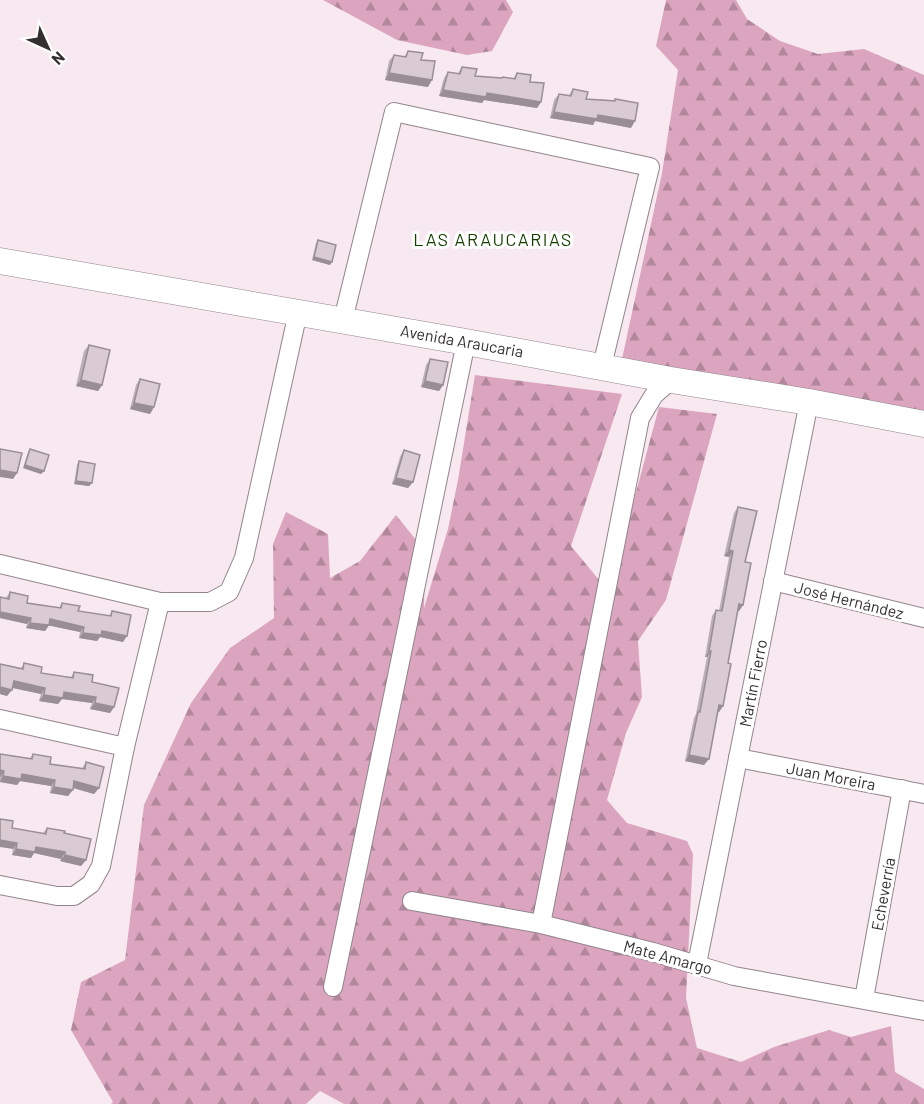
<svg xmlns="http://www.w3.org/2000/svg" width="924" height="1104" viewBox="0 0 924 1104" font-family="Barlow,sans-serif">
<defs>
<pattern id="forest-firs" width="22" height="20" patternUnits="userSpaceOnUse" patternTransform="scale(1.5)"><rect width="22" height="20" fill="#dba5c0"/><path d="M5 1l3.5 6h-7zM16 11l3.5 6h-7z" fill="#b2879c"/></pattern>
</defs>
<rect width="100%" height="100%" fill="#f8e9f0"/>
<g fill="url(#forest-firs)">
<path d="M323,0H506L513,12L492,51L467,55L397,40Z"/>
<path d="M666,0H736L747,19L780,41L818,54L864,49L924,75V421L622,359L662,173L678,70L656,46Z"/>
<path d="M475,375L622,394L571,546L609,592L659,407L717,414L666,600L638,641L642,697L626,733L607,800L627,823L687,841L693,854L686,998L697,1048L741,1062L774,1047L829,1030L851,1037L891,1026L895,1072L924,1089V1104H344L320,1091L306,1104H111L113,1102L71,1030L81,982L125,960L144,805L191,703L230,648L274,618L273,544L286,512L328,534L330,578L360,561L396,515L425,551L424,608L448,529L458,480Z"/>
</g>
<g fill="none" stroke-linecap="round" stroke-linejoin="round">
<g stroke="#92848b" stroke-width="20">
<g id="street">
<path d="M343,320L394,112L650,167L602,366"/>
<path d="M0,564L160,602"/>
<path d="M773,581L924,618"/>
<path d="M0,719L125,747"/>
<path d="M738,758L924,794"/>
<path d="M0,885L57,896H74L91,884L101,866L125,747L160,602H210L229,592L244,558L298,312"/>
<path d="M412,901L541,924L653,952L734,976L924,1011"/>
<path d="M541,924L640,418L654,395L671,380"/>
<path d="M697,964L809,402"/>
<path d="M333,987L466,342"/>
<path d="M864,999L902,789"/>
</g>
</g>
<g stroke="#92848b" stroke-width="27">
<path id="secondary" d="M0,261L466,342L671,380L809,402L924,424"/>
</g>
<use href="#street" stroke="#fff" stroke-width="18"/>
<use href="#secondary" stroke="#fff" stroke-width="26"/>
</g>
<g fill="#bbafb5">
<path d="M408,51L421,60L428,87L385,80L389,61L394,55L404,57Z"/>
<path d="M462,67L475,76L513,79L517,73L530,82L541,102L537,108L484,100L482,103L439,96L444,78L448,72L458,73Z"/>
<path d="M573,89L586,99L614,100L615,99L631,128L595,121L593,125L550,118L554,100L559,94L569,95Z"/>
<path d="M318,240L330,265L312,260L316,243Z"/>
<path d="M89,345L102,385L98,391L76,386L84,351Z"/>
<path d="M430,359L443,385L439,391L421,387L426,365Z"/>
<path d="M140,379L154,407L150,414L130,409L136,385Z"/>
<path d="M30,449L44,471L41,474L23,468L28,452Z"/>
<path d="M404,450L413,482L408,488L392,484L400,457Z"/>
<path d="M79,461L92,483L89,486L74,484L77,465Z"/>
<path d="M738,507L745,562L743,605L739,611H737L728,663L723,706L719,712H718L704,765L685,761L694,718L696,714L707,657H705L712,616L716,610L719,611L729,557L724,556L734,513Z"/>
<path d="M10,592L27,603L59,608L62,603L78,611L109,616L112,611L123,642L100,637L97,641L79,638L80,632L49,625L45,631L26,628L27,624L0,618V597L6,598Z"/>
<path d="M24,663L41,673L71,677L74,672L92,682L114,707L110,713L90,709L92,703L62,699L58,704L39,701L41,694L12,688L7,696L0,694V664L21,668Z"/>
<path d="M0,754L30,758L33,754L50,764L82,768L86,762L99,788L94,794L73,788L68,796L50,793L51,786L20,781L17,785L0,782Z"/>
<path d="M12,828L43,833L47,828L64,833L86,860L81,866L60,861L61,859L34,853L31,858L12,855L13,849Z"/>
</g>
<g fill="#998e93">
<path d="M389,73L432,80L428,87L385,80Z"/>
<path d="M443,90L487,93L541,102L537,108L484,100L482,103L439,96Z"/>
<path d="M554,112L598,115L635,121L631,128L595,121L593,125L550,118Z"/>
<path d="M314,257L332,262L330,265L312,260Z"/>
<path d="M81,380L102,385L98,391L76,386Z"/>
<path d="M425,381L443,385L439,391L421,387Z"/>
<path d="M134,403L154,407L150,414L130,409Z"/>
<path d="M25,465L44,471L41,474L23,468Z"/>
<path d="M0,470L17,473L13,479L0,477Z"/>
<path d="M396,478L413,482L408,488L392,484Z"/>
<path d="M76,481L92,483L89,486L74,484Z"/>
<path d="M729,550L733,551L729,557L724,556Z"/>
<path d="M739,604L743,605L739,611L734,610Z"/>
<path d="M0,612L31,618L27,624L0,618Z"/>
<path d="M50,619L84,627L80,632L46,625Z"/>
<path d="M30,623L49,625L45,631L26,628Z"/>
<path d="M102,631L127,636L123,642L100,637L97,641L79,638L83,633Z"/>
<path d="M709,651H711L707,657H705Z"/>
<path d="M14,681L45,688L41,694L9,687Z"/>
<path d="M0,687L12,690L7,696L0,694Z"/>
<path d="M64,692L96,697L92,703L62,699L58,704L39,701L44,695Z"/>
<path d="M95,703L114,707L110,713L90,709Z"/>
<path d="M719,705L723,706L719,712L715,711Z"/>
<path d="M689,755L709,759L704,765L685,761Z"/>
<path d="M0,770L4,771L0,777Z"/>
<path d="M22,774L55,780L51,786L20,781L17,785L0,782L3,776Z"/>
<path d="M74,781L99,788L94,794L70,787Z"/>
<path d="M54,787L73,790L68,796L50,793Z"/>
<path d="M0,840L17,843L13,849L0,847Z"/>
<path d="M36,847L65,852L61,859L34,853L31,858L12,855L16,849Z"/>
<path d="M65,855L86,860L81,866L60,861Z"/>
</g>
<g fill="#dacbd2" stroke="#998e93" stroke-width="1.5">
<path d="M408,51L423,53L421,60L435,61L432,80L389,73L394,55L406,57Z"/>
<path d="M462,67L477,69L475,76L502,78L503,77L515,79L517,73L531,75L530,82L544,83L541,102L487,93L486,97L443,90L448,72L460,74Z"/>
<path d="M573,89L588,92L586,99L615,101V99L638,103L635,121L598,115L597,119L554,112L559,94L571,96Z"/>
<path d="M318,240L336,245L332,262L314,257Z"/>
<path d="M89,345L110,350L102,385L81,380Z"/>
<path d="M430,359L448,362L443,385L425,381Z"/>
<path d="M140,379L160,384L154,407L134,403Z"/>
<path d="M0,449L22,453L17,473L0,470Z"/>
<path d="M30,449L49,455L44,471L25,465Z"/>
<path d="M404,450L420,455L413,482L396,478Z"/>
<path d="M79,461L95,464L92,483L76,481Z"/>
<path d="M738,507L757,511L745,562L751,563L743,605L739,604L728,663L731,664L723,706L719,705L709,759L689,755L698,712H700L711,651H709L716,610L722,611L733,551L729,550Z"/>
<path d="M10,592L28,596L27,603L61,608L62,603L80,606L78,611L111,616L112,611L131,615L127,636L102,631L101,635L83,633L84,627L50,619L49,625L30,623L31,618L0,612V597L9,599Z"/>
<path d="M24,663L42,667L41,673L73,678L74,672L93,675L92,682L119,688L114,707L95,703L96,697L64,692L63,698L44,695L45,688L14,681L12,690L0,687V664L23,669Z"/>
<path d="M0,754L32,759L33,754L51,757L50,764L85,769L86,762L104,767L99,788L74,781L73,790L54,787L55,780L22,774L21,779L3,776L4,771L0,770Z"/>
<path d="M0,819L13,821L12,828L46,834L47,828L65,831L64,833L91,839L86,860L65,855V852L36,847L35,852L16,849L17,843L0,840Z"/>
</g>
<g text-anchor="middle" stroke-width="6" stroke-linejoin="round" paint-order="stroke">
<g font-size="16" fill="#332e30" stroke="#fff">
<text transform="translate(462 341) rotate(10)" y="6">Avenida Araucaria</text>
<text transform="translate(849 600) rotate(14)" y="6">José Hernández</text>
<text transform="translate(753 683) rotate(-79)" y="6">Martín Fierro</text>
<text transform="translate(831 776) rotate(11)" y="6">Juan Moreira</text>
<text transform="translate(883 894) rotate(-80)" y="6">Echeverría</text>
<text transform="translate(668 957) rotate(15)" y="6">Mate Amargo</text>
</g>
<g font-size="18" letter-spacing="1.5" fill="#143d00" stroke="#fff">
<text x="493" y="246">LAS ARAUCARIAS</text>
</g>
</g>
<g transform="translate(48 48) rotate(135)" stroke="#ffffff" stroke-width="4.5" paint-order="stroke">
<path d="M0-4.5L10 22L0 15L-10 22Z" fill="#332e30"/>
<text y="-9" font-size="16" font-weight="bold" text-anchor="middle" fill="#332e30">N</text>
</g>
</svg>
